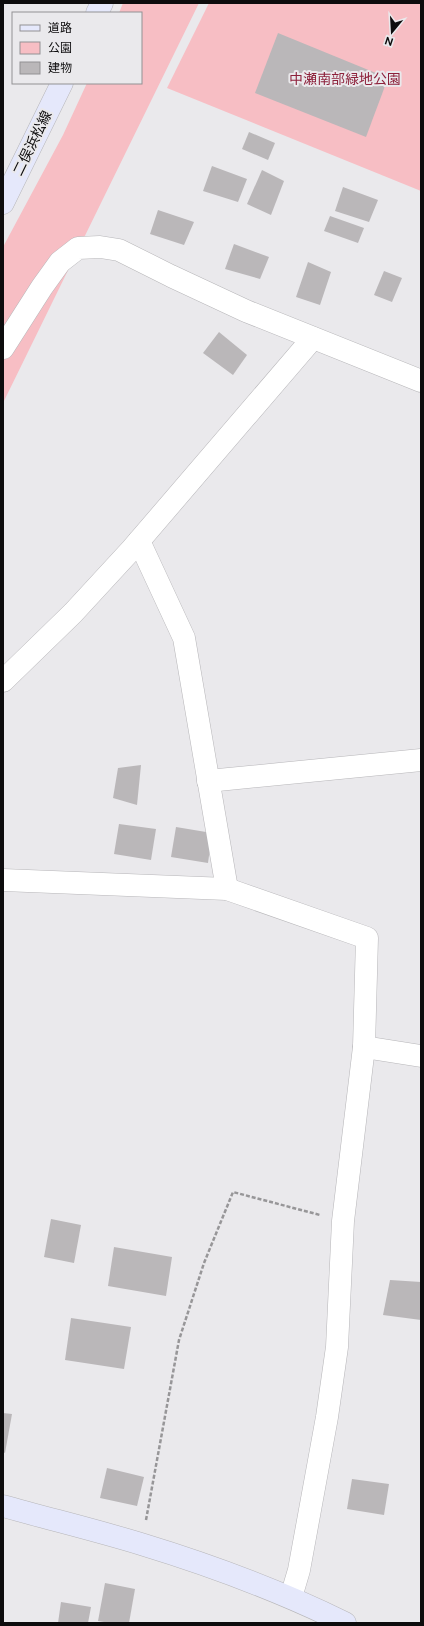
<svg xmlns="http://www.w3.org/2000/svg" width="424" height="1626" viewBox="0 0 424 1626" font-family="'DM Sans','Noto Sans JP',sans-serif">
<rect width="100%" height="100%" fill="#eae9ec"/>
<g fill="#f7bec4">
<path d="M123,3H199L3,403V247L63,135L87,83H141V13H119Z"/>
<path d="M209,3H421V191L167,88Z"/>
</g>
<g fill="#bab7b9">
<path d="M278,33L388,78L366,137L255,93Z"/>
<path d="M249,132L275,143L268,160L242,149Z"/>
<path d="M212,166L247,179L238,202L203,191Z"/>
<path d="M262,170L284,181L271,215L247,204Z"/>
<path d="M343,187L378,200L369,222L335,211Z"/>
<path d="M158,210L194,222L184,245L150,234Z"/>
<path d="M330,216L364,228L358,243L324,231Z"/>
<path d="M234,244L269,257L260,279L225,269Z"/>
<path d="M308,262L331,272L320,305L296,297Z"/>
<path d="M384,271L402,278L392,302L374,295Z"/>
<path d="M219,332L247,355L233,375L203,353Z"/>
<path d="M141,765L137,805L113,798L118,768Z"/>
<path d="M119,824L156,829L151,860L114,854Z"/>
<path d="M176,827L212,833L208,863L171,857Z"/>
<path d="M51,1219L81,1225L74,1263L44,1257Z"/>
<path d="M114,1247L172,1257L166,1296L108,1286Z"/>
<path d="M390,1280L421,1282V1320L383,1315Z"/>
<path d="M71,1318L131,1327L124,1369L65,1360Z"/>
<path d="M3,1413L12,1414L5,1453L3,1452Z"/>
<path d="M107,1468L144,1477L137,1506L100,1498Z"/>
<path d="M352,1479L389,1484L384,1515L347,1509Z"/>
<path d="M105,1583L135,1589L129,1623H110L98,1621Z"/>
<path d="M61,1602L91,1607L88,1623H58Z"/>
</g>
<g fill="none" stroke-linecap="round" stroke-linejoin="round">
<g stroke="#b7b6b9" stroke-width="23">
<g id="street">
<path d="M3,348L42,287L60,262L78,248L100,247L119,250L171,276L246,311L421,381"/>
<path d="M139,541L184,638L227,889"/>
<path d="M3,681L73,613L132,549L313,338"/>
<path d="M208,781L421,760"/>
<path d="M3,880L227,889L367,938L364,1047L343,1221L337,1347L327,1417L299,1570L291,1597"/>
<path d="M364,1047L421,1056"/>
</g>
</g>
<g stroke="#b7b6b9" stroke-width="23">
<g id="secondary">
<path d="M97,13L102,3"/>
<path d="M3,203L62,83"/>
<path d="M3,1506C49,1519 95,1530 141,1544C210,1565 280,1591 345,1623"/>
</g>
</g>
<path stroke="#979698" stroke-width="2.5" stroke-dasharray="4 2" stroke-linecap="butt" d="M146,1520L179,1340L204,1263L233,1192L320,1215"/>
<use href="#street" stroke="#fff" stroke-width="22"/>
<use href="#secondary" stroke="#e5e8fb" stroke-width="22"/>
</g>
<g text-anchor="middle" stroke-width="4" stroke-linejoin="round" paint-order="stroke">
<g font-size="14" fill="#8d213b" stroke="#eae9ec">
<text x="345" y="84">中瀬南部緑地公園</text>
</g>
<g font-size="14" fill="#0d0c0d" stroke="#eae9ec">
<text transform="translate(32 143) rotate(-64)" y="5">二俣浜松線</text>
</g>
</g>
<rect width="424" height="1626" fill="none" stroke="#0d0c0d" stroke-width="8"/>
<rect x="12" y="12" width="130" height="72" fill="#eae9ec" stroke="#929193"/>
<rect x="20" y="25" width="20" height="6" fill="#e5e8fb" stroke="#929193"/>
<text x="48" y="32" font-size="12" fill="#0d0c0d">道路</text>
<rect x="20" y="42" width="20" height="12" fill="#f7bec4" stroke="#929193"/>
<text x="48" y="52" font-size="12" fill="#0d0c0d">公園</text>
<rect x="20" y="62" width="20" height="12" fill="#bab7b9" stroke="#929193"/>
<text x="48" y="72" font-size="12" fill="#0d0c0d">建物</text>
<g transform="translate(392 32) rotate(198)" stroke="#eae9ec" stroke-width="3" paint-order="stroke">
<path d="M0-3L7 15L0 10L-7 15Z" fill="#0d0c0d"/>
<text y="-6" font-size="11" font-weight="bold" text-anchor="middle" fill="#0d0c0d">N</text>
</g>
</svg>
